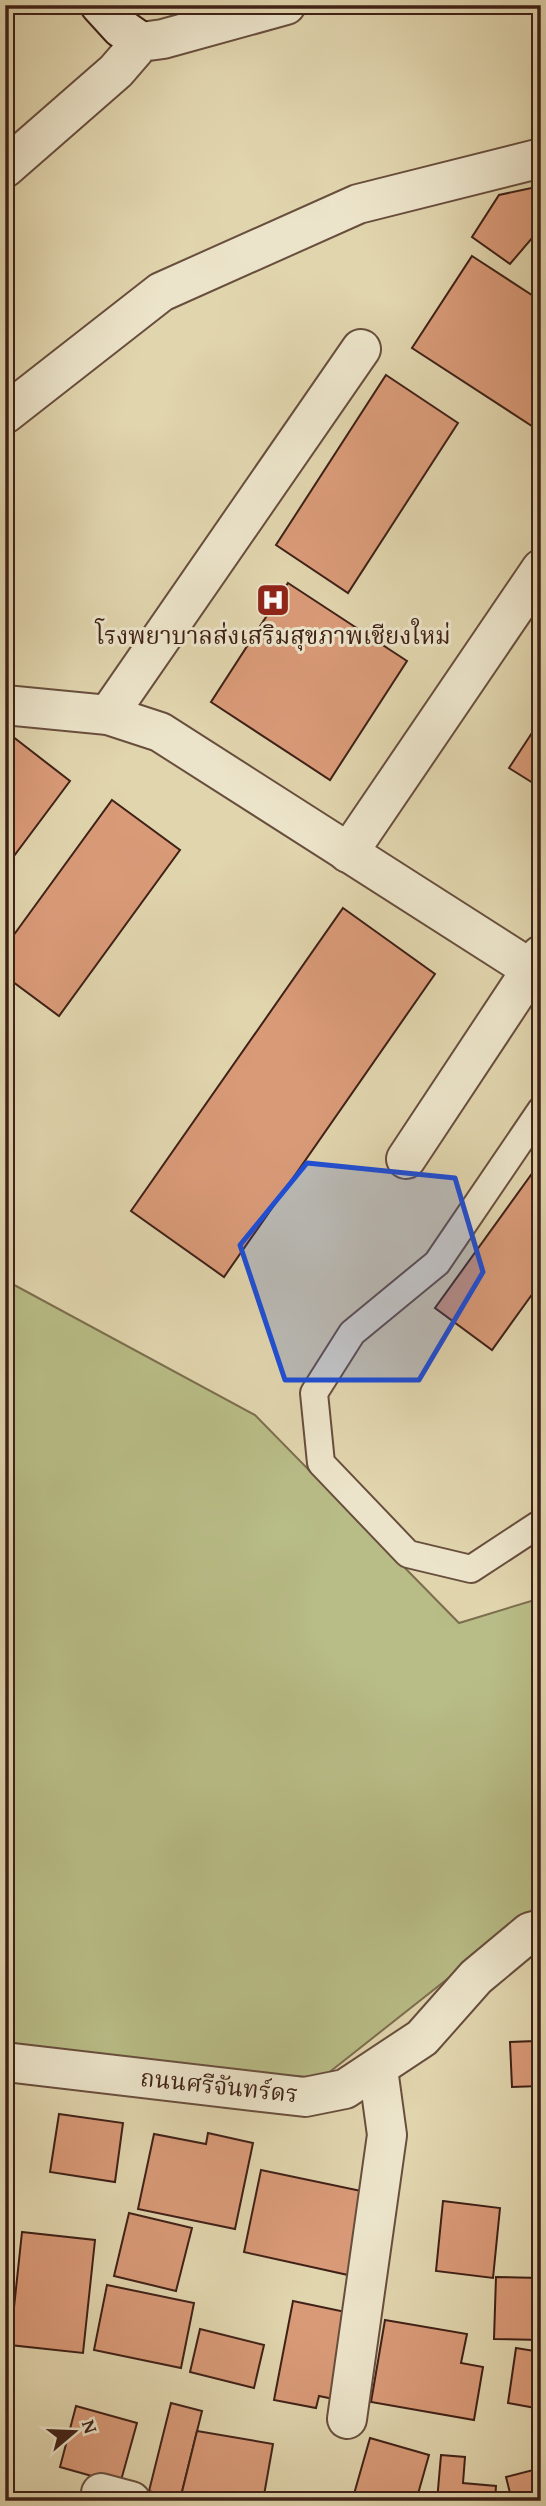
<svg xmlns="http://www.w3.org/2000/svg" width="546" height="2506" viewBox="0 0 546 2506" font-family="'Gentium Book Plus','Noto Serif Thai',serif">
<rect width="100%" height="100%" fill="#e1d5ae"/>
<filter id="stains"><feTurbulence type="fractalNoise" baseFrequency=".00286" numOctaves="4"/><feColorMatrix values="0 0 0 0 .2 0 0 0 0 .09 0 0 0 0 .02 0 0 0 .5 -.17"/></filter>
<radialGradient id="worn" r=".72"><stop offset=".6" stop-color="#630" stop-opacity="0"/><stop offset="1" stop-color="#630" stop-opacity=".3"/></radialGradient>
<path fill="#b8bc86" stroke="#7c6e4e" stroke-width="2" d="M5,1280L255,1415L459,1623L541,1598V1905L322,2078L184,2069L5,2042Z"/>
<g fill="#d99a78" stroke="#3f2117" stroke-width="2">
<path d="M541,186V233L538,231L510,264L472,237L499,195Z"/>
<path d="M472,256L541,301V432L412,348Z"/>
<path d="M386,375L458,423L348,593L276,545Z"/>
<path d="M288,583L407,661L330,780L211,702Z"/>
<path d="M541,719V788L509,768Z"/>
<path d="M12,736L70,781L5,868V745Z"/>
<path d="M112,800L180,850L59,1016L5,976V947Z"/>
<path d="M343,908L435,974L224,1277L131,1211Z"/>
<path d="M541,1161V1282L492,1350L435,1308Z"/>
<path d="M533,2004H541V2107L540,2086L512,2087L510,2042L535,2041Z"/>
<path d="M59,2114L123,2123L115,2182L50,2172Z"/>
<path d="M208,2133L253,2143L235,2229L138,2209L154,2134L206,2144Z"/>
<path d="M261,2170L366,2192L348,2275L244,2252Z"/>
<path d="M443,2201L500,2208L493,2278L436,2271Z"/>
<path d="M129,2213L192,2228L176,2291L114,2276Z"/>
<path d="M22,2232L95,2240L83,2353L10,2345Z"/>
<path d="M496,2277L541,2278V2340L494,2339Z"/>
<path d="M107,2285L194,2303L181,2368L94,2350Z"/>
<path d="M293,2301L355,2314L338,2400L319,2396L316,2408L274,2400Z"/>
<path d="M385,2320L467,2334L461,2363L483,2367L474,2420L371,2402Z"/>
<path d="M200,2329L264,2345L254,2388L190,2372Z"/>
<path d="M516,2348L541,2352V2409L508,2403Z"/>
<path d="M171,2403L202,2411L180,2500L149,2491Z"/>
<path d="M76,2406L137,2423L120,2484L60,2467Z"/>
<path d="M197,2431L273,2444L263,2501H243L221,2497V2501L180,2500Z"/>
<path d="M370,2438L429,2455L416,2501H352Z"/>
<path d="M441,2455L465,2457L463,2483L496,2486L495,2501H437Z"/>
<path d="M541,2468V2501H512L506,2477Z"/>
</g>
<g fill="none" stroke-linecap="round" stroke-linejoin="round">
<g stroke="#684e3d" stroke-width="30">
<path id="lane" d="M541,1110L437,1263L352,1333L314,1393L321,1463L408,1554L471,1569L541,1523"/>
</g>
<g stroke="#684e3d" stroke-width="42">
<g id="street">
<path d="M5,168L116,71L141,42L163,39L286,5"/>
<path d="M5,414L161,292L358,204L541,158"/>
<path d="M5,705L108,715L160,732L531,969"/>
<path d="M108,715L361,349"/>
<path d="M348,853L541,569"/>
<path d="M406,1159L541,955"/>
<path d="M5,2062L305,2097L345,2089L422,2038L476,1977L530,1932L541,1929"/>
<path d="M347,2419L387,2135L378,2069"/>
<path d="M101,2493L131,2501"/>
</g>
</g>
<g stroke="#3f2117" stroke-width="42">
<path id="secondary" d="M100,5L121,28L141,42"/>
</g>
<use href="#lane" stroke="#ece4ca" stroke-width="26"/>
<use href="#street" stroke="#ece4ca" stroke-width="38"/>
<use href="#secondary" stroke="#ece4ca" stroke-width="38"/>
</g>
<path fill="#1d4ed8" fill-opacity="0.2" stroke="#1d4ed8" stroke-width="5" stroke-linejoin="round" d="M307,1163L455,1178L483,1272L419,1380H285L240,1245Z"/>
<defs>
<g id="hospital-square" transform="scale(1.75)"><rect x="-9" y="-9" width="18" height="18" rx="4" fill="#8f2418" stroke="#ece4ca"/><path d="M-5-5h3v3.5h4V-5h3V5h-3V1.5h-4V5h-3Z" fill="#fff"/></g>
</defs>
<g fill-rule="evenodd">
<use href="#hospital-square" x="273" y="600"/>
</g>
<g text-anchor="middle" stroke-width="6" stroke-linejoin="round" paint-order="stroke">
<g font-size="24" fill="#3f2117" stroke="#ece4ca">
<text x="273" y="644">โรงพยาบาลส่งเสริมสุขภาพเชียงใหม่</text>
</g>
<g font-size="24" fill="#3f2117" stroke="#ece4ca">
<text transform="translate(219 2086) rotate(6)" y="8">ถนนศรีจันทร์ดร</text>
</g>
</g>
<rect width="546" height="2506" fill="none" stroke="#e1d5ae" stroke-width="28"/>
<rect x="7" y="7" width="532" height="2492" fill="none" stroke="#3f2117" stroke-width="3.5"/>
<rect x="14" y="14" width="518" height="2478" fill="none" stroke="#3f2117" stroke-width="2"/>
<g transform="translate(74 2432) rotate(71)" stroke="#ece4ca" stroke-width="5" paint-order="stroke">
<path d="M0-5L12 26L0 18L-12 26Z" fill="#3f2117"/>
<text y="-10" font-size="19" font-weight="bold" text-anchor="middle" fill="#3f2117">N</text>
</g>
<rect width="100%" height="100%" filter="url(#stains)"/>
<rect width="100%" height="100%" fill="url(#worn)"/>
</svg>
